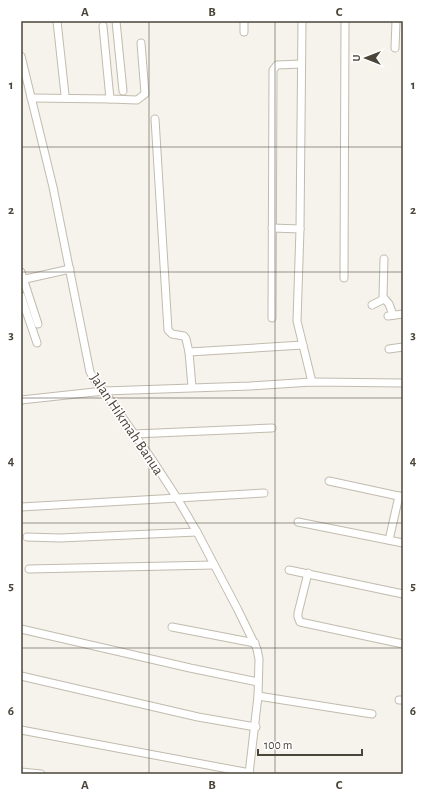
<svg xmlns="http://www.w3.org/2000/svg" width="424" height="795" viewBox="0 0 424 795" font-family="'Alegreya Sans',sans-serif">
<rect width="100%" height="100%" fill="#f6f3ec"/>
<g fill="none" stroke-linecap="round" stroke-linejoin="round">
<g stroke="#c2bbae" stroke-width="9">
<g id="minor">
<path d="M57,21L65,95"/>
<path d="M116,21L123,91"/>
<path d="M302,21L300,229L297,321L312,382"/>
<path d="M244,32V21"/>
<path d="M395,48L396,21"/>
<path d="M21,56L53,187L90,372L96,382L104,391L151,458L177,498L197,532L238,610L257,649L259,659L258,696L249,774"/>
<path d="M31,98L110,99L103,26"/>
<path d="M110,99L137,100L145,94L141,43"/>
<path d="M155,119L168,330L172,334L184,336L186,339L189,352"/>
<path d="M272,228L300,229"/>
<path d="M384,259L383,297L389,304L393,315"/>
<path d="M21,272L38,324"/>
<path d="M344,278L345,21"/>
<path d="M21,280L70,269"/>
<path d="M21,296L37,343"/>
<path d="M372,305L384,299"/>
<path d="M388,316L403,314"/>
<path d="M272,318L273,70L277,65L301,64"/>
<path d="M389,349L403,347"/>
<path d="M192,387L189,352L303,345"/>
<path d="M21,400L104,391L250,386L312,382L403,383"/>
<path d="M134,434L272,428"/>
<path d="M329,481L403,497"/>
<path d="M21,507L264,493"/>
<path d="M298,522L403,543"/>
<path d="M27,537L60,538L197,532"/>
<path d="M389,540L399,496"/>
<path d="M29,569L214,565"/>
<path d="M289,570L403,594"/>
<path d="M308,573L298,613V617L300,622L403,644"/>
<path d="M172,627L255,643"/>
<path d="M21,629L190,668L258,682"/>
<path d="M21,676L198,717L256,727"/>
<path d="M258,696L372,714"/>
<path d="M399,700H403"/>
<path d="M21,730L250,773"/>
<path d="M21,772L41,774"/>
</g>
</g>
<use href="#minor" stroke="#fff" stroke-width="7"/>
</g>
<path fill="none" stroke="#4b4439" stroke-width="1" stroke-opacity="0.55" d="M149,21V774M275,21V774M21,147H403M21,272H403M21,398H403M21,523H403M21,648H403"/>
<g text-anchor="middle" stroke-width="3" stroke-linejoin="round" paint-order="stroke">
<g font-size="15" fill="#4b4439" stroke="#fff">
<text transform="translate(127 424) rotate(56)" y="5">Jalan Hikmah Banua</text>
</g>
</g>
<rect width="424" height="795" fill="none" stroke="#ffffff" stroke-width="44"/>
<g transform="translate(366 58) rotate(270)" stroke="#ffffff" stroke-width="3" paint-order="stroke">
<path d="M0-3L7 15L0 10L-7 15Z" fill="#4b4439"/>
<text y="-6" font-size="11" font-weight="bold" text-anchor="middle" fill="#4b4439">U</text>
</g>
<path d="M258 749v6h104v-6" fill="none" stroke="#4b4439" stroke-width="2"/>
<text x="264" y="749" font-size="12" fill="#4b4439" stroke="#ffffff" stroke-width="3" paint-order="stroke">100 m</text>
<rect x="22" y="22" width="380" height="751" fill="none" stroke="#4b4439" stroke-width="1.5"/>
<g font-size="13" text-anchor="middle" font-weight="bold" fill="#4b4439">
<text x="85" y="16">A</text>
<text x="212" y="16">B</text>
<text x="339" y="16">C</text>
<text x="11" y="89">1</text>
<text x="413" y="89">1</text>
<text x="11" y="214">2</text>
<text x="413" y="214">2</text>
<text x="11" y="339">3</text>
<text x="413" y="339">3</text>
<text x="11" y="465">4</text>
<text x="413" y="465">4</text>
<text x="11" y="590">5</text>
<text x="413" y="590">5</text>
<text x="11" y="715">6</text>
<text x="413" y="715">6</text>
<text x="85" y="789">A</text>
<text x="212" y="789">B</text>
<text x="339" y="789">C</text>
</g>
</svg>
